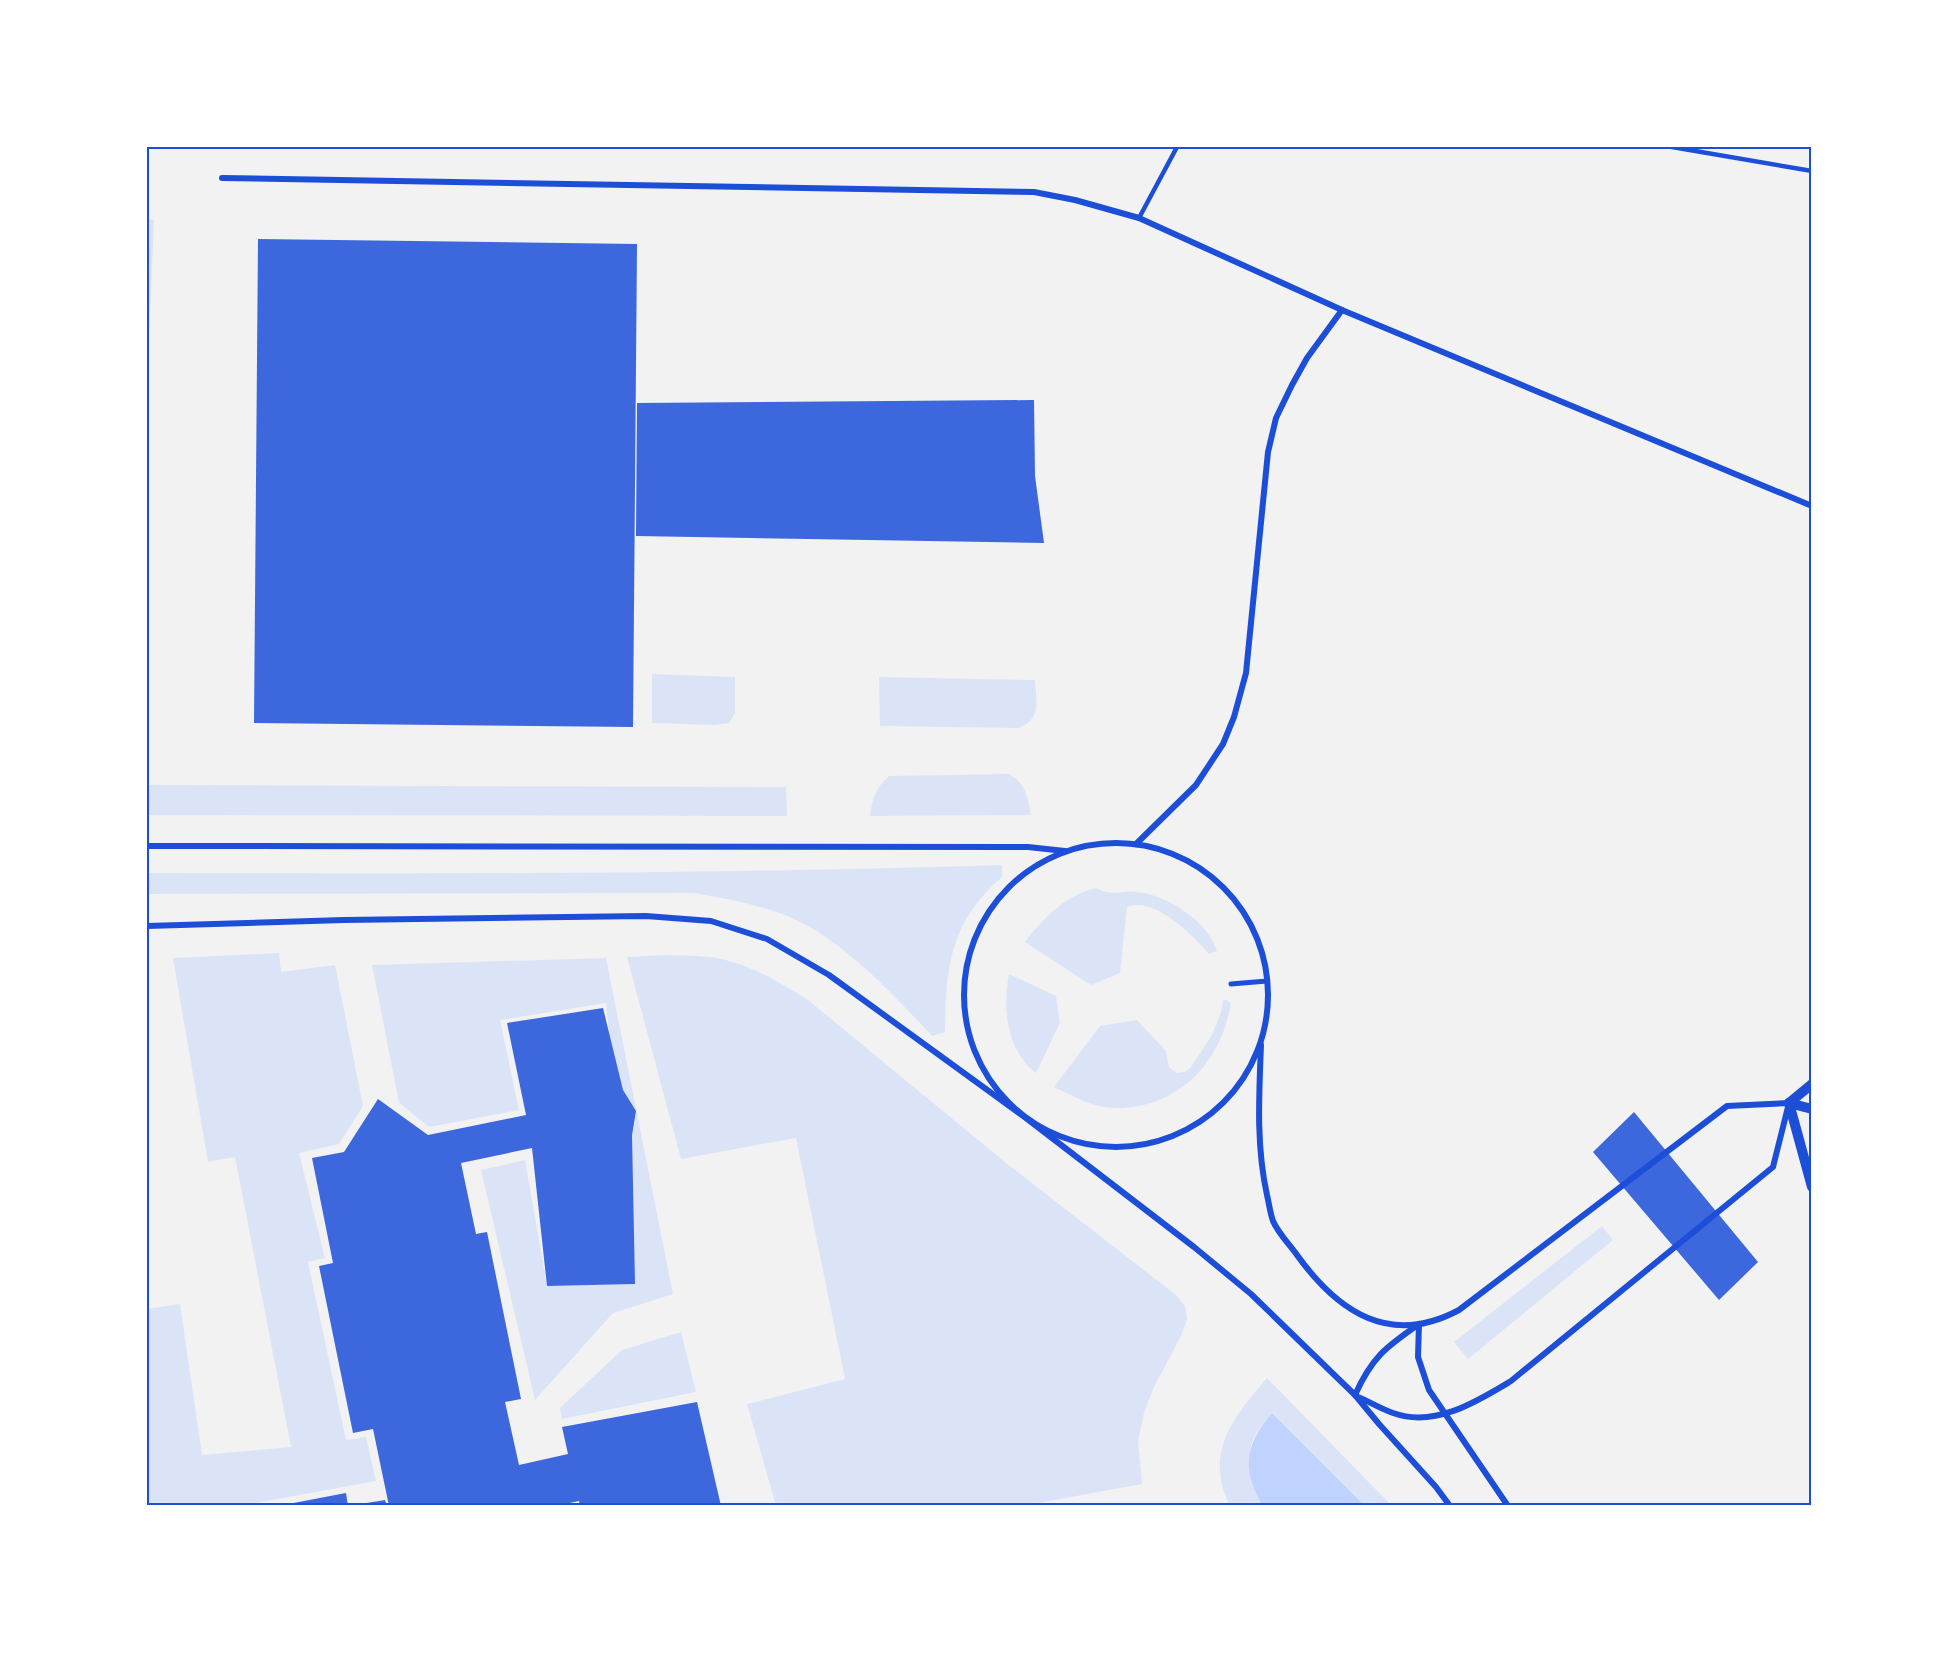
<svg xmlns="http://www.w3.org/2000/svg" width="1959" height="1653" viewBox="0 0 1959 1653" font-family="'Work Sans',sans-serif">
<rect width="100%" height="100%" fill="#f2f2f2"/>
<g fill="#dbe4f7">
<path d="M147,219L154,220L147,379Z"/>
<path d="M652,674L735,677V713L729,723L715,725L652,723Z"/>
<path d="M879,677L1035,680C1036,702 1042,719 1018,728L880,726Z"/>
<path d="M1008,774C1025,781 1028,798 1031,815L870,816C872,799 876,787 889,776Z"/>
<path d="M147,785L786,787L787,816L147,815Z"/>
<path d="M1002,865V877C950,922 946,966 945,1032L932,1036C894,995 844,941 792,918C762,905 727,899 694,893L147,894V873C432,874 717,874 1002,865Z"/>
<path d="M1096,888C1113,897 1121,890 1137,892C1167,895 1208,921 1217,951L1209,954C1193,936 1155,896 1127,907L1120,973L1091,985L1025,942C1043,918 1066,895 1096,888Z"/>
<path d="M279,953L281,972L335,965L363,1106L339,1144L299,1153L325,1258L308,1262L346,1440L366,1437L376,1481L239,1506H147V1309L180,1304L202,1455L291,1447L235,1157L208,1162L173,958Z"/>
<path d="M665,955C681,956 700,955 716,958C750,964 779,982 808,1000L1006,1163L1176,1295L1185,1306L1187,1319L1181,1336L1154,1387L1144,1413L1138,1441L1142,1484L1022,1506H776L747,1404L845,1379L796,1138L681,1159L627,957Z"/>
<path d="M606,958L673,1294L613,1313L535,1400L481,1170L525,1160L547,1286L635,1284L606,1003L500,1020L519,1110L429,1127L399,1103L372,965Z"/>
<path d="M1009,974L1056,996L1060,1023L1036,1073C1007,1051 1002,1008 1009,974Z"/>
<path d="M1223,1000H1227L1231,1003C1221,1063 1178,1109 1115,1108C1093,1108 1073,1096 1054,1087L1100,1026L1137,1020L1166,1051L1169,1067L1176,1073L1185,1072L1190,1068L1201,1052L1212,1035L1221,1012Z"/>
<path d="M1602,1226L1613,1240L1468,1359L1454,1342Z"/>
<path d="M681,1332L696,1392L562,1419L560,1408L622,1350Z"/>
<path d="M1267,1378L1392,1506H1365L1272,1413C1253,1434 1246,1446 1252,1474C1254,1487 1257,1495 1263,1506H1230C1203,1453 1234,1416 1267,1378Z"/>
</g>
<path fill="#bfd3fe" d="M1272,1413L1365,1506H1263C1241,1470 1245,1444 1272,1413Z"/>
<g fill="#3d67dc">
<path d="M258,239L637,244L633,727L254,723Z"/>
<path d="M1034,400L1035,476L1044,543L636,536L637,403Z"/>
<path d="M603,1008L623,1090L636,1111L632,1135L635,1284L547,1286L532,1148L461,1163L476,1234L487,1232L521,1399L505,1402L519,1465L568,1454L562,1427L697,1402L721,1506H580L579,1501L556,1506H389L373,1429L353,1433L319,1266L333,1263L312,1158L344,1152L378,1099L428,1135L526,1115L507,1023Z"/>
<path d="M1634,1112L1758,1262L1719,1300L1593,1152Z"/>
<path d="M346,1493L348,1506H283V1505Z"/>
<path d="M385,1500L387,1506H354V1505Z"/>
</g>
<g fill="none" stroke-linecap="round" stroke-linejoin="round">
<g stroke="#1d4ed8" stroke-width="4.5">
<path d="M1672,147L1812,171"/>
<path d="M1139,218L1177,147"/>
</g>
<path stroke="#1d4ed8" stroke-width="5" d="M1231,984L1267,981"/>
<g stroke="#1d4ed8" stroke-width="6">
<path d="M222,178L1034,192L1075,200L1139,218L1342,310L1812,506"/>
<circle cx="1116" cy="995" r="152"/>
<path d="M1136,844L1196,785L1223,744L1234,717L1246,673L1268,452L1276,418L1292,385L1307,358L1342,310"/>
<path d="M147,846L1028,847L1065,851"/>
<path d="M147,926L344,920L646,916L711,921L767,939L829,975L1026,1118L1194,1247L1251,1294L1355,1395L1379,1424L1436,1487L1450,1506"/>
<path d="M1261,1045C1259,1096 1256,1145 1267,1195C1269,1203 1270,1213 1273,1221C1278,1233 1290,1245 1297,1255C1338,1312 1390,1347 1459,1310L1727,1106L1789,1103L1773,1167L1511,1381C1476,1402 1435,1428 1393,1413C1381,1409 1370,1402 1358,1397"/>
<path d="M1419,1324L1418,1357L1429,1390L1508,1506"/>
<path d="M1355,1395C1372,1357 1386,1347 1419,1324"/>
</g>
<g stroke="#1d4ed8" stroke-width="10">
<path d="M1789,1103L1812,1187"/>
<path d="M1789,1103L1812,1084"/>
<path d="M1789,1103L1812,1109"/>
</g>
</g>
<rect width="1959" height="1653" fill="none" stroke="#ffffff" stroke-width="297"/>
<rect x="148" y="148" width="1662" height="1356" fill="none" stroke="#1d4ed8" stroke-width="2"/>
</svg>
